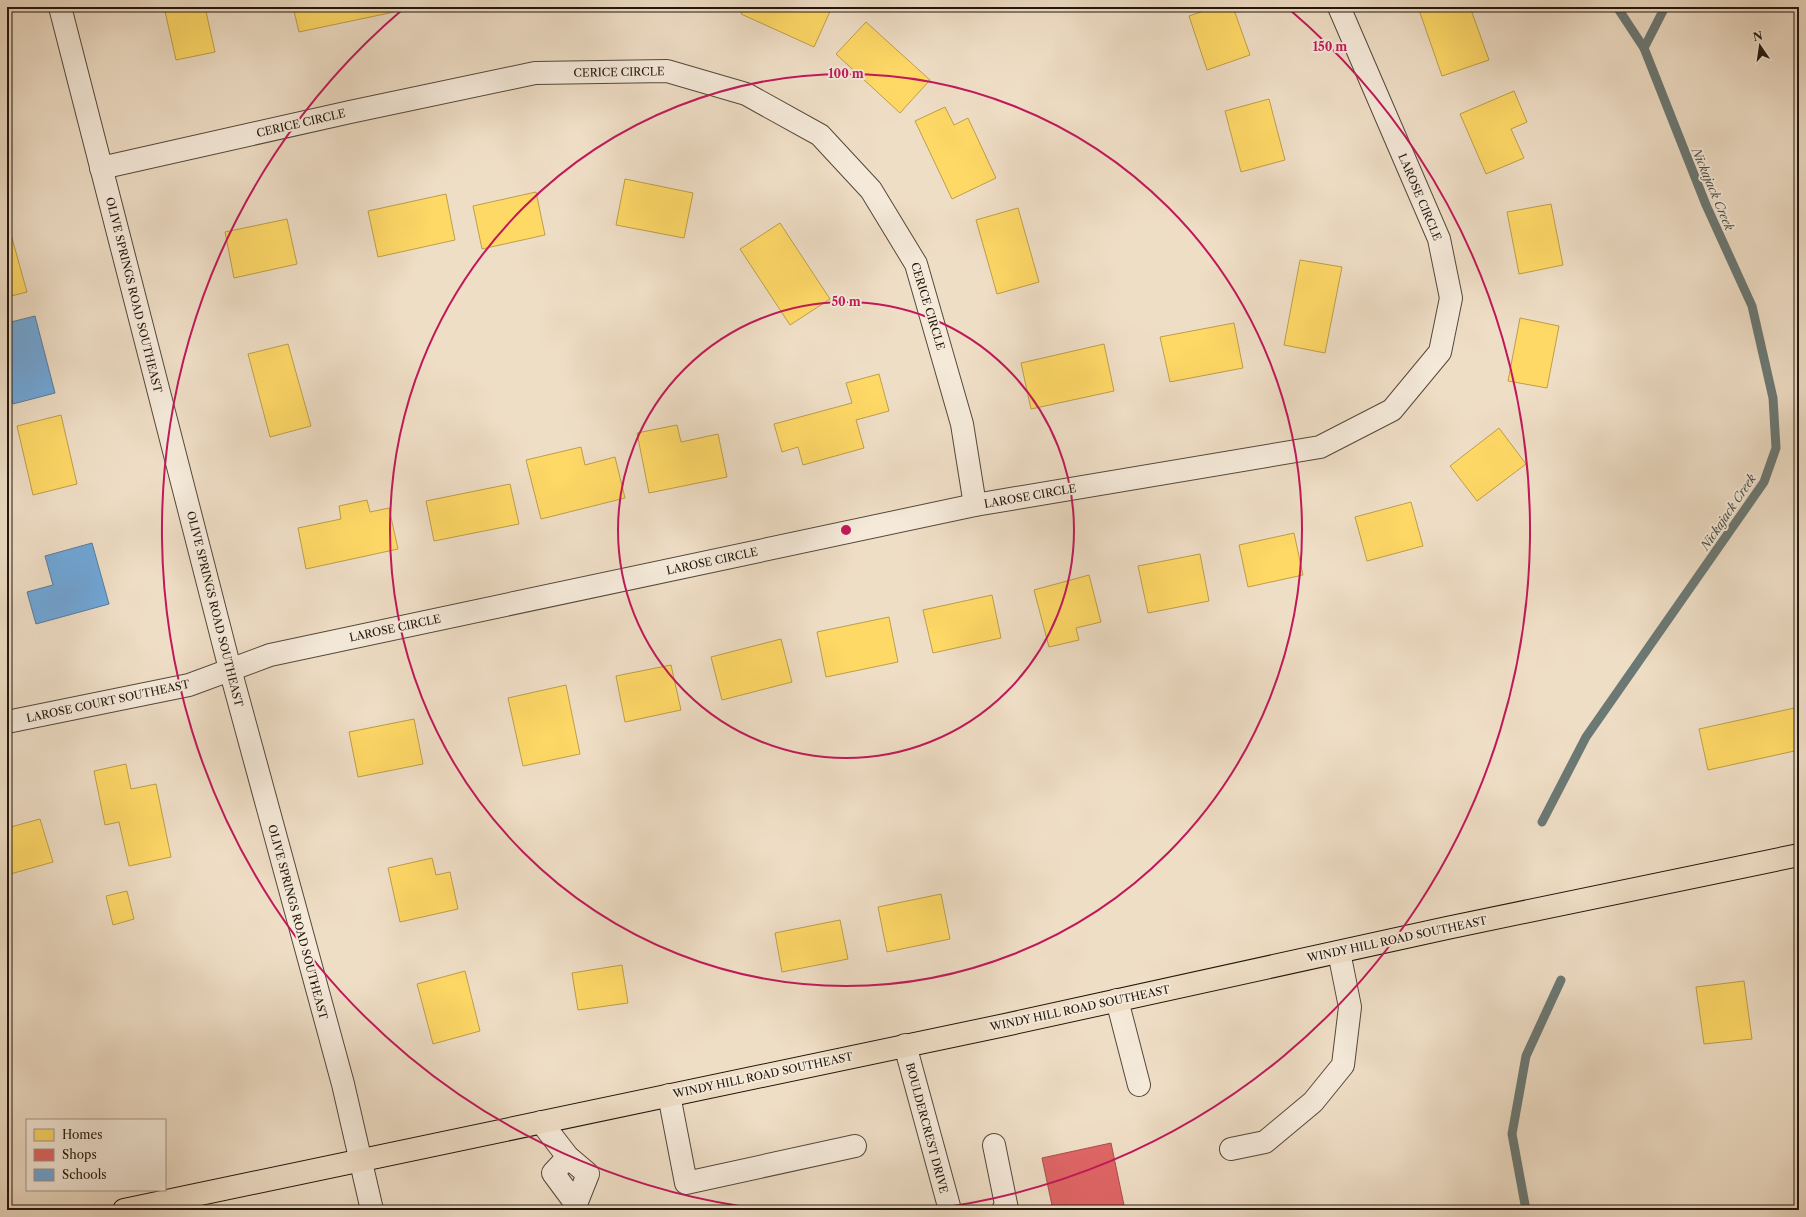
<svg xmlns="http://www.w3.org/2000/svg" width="1806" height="1217" font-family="'Libre Caslon Text',serif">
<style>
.homes{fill:#ffd966;stroke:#bd9e4b}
.shops{fill:#e06666;stroke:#a74e4b}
.schools{fill:#6fa8dc;stroke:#587c9e}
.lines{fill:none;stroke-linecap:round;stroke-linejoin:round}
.stream{stroke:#6b7975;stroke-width:9}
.minor-casing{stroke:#55483b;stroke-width:24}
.major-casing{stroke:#22160d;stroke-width:24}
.minor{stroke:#f5eada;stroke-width:22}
.major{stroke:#efdec6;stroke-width:22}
.ring{fill:none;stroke:#c2185b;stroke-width:2}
.labels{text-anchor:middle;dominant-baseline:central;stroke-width:4;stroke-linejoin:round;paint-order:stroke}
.street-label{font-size:11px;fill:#22160d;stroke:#f5eada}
.water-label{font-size:12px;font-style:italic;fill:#4c504a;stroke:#f5eada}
.centre{fill:#c2185b;stroke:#f5eada;stroke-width:2}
.ring-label{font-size:12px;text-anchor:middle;font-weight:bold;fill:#c2185b;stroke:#f5eada;stroke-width:4;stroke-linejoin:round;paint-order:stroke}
</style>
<rect width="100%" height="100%" fill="#efdec6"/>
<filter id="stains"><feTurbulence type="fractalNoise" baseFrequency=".005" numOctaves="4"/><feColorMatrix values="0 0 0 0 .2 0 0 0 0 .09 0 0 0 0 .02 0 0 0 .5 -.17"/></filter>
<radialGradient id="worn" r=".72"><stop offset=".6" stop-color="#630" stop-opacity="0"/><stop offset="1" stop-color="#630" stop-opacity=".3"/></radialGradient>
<!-- homes -->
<g class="homes">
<polygon points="164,7 205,7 215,52 176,60"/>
<polygon points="293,7 393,7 394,12 299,32"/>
<polygon points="744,7 832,7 814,47 741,14"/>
<polygon points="1215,7 1233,7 1250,55 1207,70 1189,16"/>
<polygon points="1418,7 1470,7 1489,60 1442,76"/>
<polygon points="866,22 930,80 900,113 836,54"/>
<polygon points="1514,91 1527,122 1511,129 1524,158 1486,174 1460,114"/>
<polygon points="1269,99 1285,160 1241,172 1225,111"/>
<polygon points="945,107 954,125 968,118 996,178 952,199 915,121"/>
<polygon points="625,179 693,193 684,238 616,225"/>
<polygon points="536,192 545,235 482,249 473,206"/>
<polygon points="446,194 455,240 378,257 368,211"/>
<polygon points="1551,204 1563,265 1519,274 1507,212"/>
<polygon points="1018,208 1039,282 997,294 976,220"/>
<polygon points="287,219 297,264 234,278 225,232"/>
<polygon points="7,220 27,292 7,297"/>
<polygon points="780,223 830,299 790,325 740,249"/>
<polygon points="1300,260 1342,267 1325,353 1284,345"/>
<polygon points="1520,318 1559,326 1547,388 1508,381"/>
<polygon points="1234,323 1243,368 1170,382 1160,337"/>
<polygon points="288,344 311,426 270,437 248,354"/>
<polygon points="1104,344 1114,391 1031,409 1021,363"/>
<polygon points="879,374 889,411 856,420 864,448 803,465 798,447 782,452 774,424 852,403 846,383"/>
<polygon points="61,415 77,484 33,495 17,426"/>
<polygon points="677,425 681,442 718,434 727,477 649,493 637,433"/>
<polygon points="1499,428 1526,464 1477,501 1450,466"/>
<polygon points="581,447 585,465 615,457 625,498 541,519 526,460"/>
<polygon points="510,484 519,524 434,541 426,501"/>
<polygon points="367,500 370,512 389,508 398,549 306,569 298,528 341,519 339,506"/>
<polygon points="1411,502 1423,546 1367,561 1355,517"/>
<polygon points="1294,533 1303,575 1248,587 1239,545"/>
<polygon points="1200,554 1209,601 1148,613 1138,566"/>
<polygon points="1089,575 1101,622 1076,628 1079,640 1049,647 1034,590"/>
<polygon points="992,595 1001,638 933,653 923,610"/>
<polygon points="889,617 898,662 826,677 817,632"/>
<polygon points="781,639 792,682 722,700 711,657"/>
<polygon points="671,665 681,710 625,722 616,676"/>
<polygon points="566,685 580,754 523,766 508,698"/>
<polygon points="1799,707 1799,750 1708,770 1699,729"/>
<polygon points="414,719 423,764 358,777 349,732"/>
<polygon points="126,764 131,789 156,784 171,857 129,866 119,822 105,825 94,771"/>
<polygon points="40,819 53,862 7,875 7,828"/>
<polygon points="432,858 436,875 450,872 458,909 400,922 388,868"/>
<polygon points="127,891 134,919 113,925 106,896"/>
<polygon points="941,894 950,939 887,952 878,907"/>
<polygon points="840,920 848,959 782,972 775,933"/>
<polygon points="622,965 628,1003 578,1010 572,973"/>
<polygon points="465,971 480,1031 433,1044 417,984"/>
<polygon points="1744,981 1752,1039 1704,1044 1696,987"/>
</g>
<!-- shops -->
<polygon class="shops" points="1111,1143 1125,1210 1053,1210 1042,1158"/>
<!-- schools -->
<g class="schools">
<polygon points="35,316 55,393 13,404 7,380 7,323"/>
<polygon points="92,543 109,604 36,624 27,592 53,585 45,556"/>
</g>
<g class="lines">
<!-- stream -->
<g class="stream">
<polyline points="1644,48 1665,7"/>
<polyline points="1542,822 1586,737 1764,482 1776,448 1773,398 1752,306 1706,205 1644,48 1617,7"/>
<polyline points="1526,1210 1512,1134 1526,1056 1561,980"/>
</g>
<defs>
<g id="minor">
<polyline points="60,7 230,669 343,1084 372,1210"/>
<polyline points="101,168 350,112 535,73 667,71 746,94 820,135 871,190 916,264 962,424 975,505"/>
<polyline points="7,722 189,685 270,655 975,505 1320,447 1392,410 1440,352 1451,298 1439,239 1339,7"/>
<polyline points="1117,1000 1139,1085"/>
<polyline points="905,1045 950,1210"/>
<polyline points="669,1095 686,1183 855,1146"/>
<polyline points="541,1122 568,1157 588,1174 576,1204"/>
<polyline points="994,1145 1007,1209 1003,1210"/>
<polyline points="1231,1149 1265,1142 1313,1102 1343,1065 1350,1007 1339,952"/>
<polyline points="568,1157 553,1173 576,1204 578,1210"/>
</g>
<polyline id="major" points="124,1210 1005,1025 1447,928 1799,855"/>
</defs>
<!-- minor casing -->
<use href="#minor" class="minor-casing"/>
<!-- major casing -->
<use href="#major" class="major-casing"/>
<!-- minor -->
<use href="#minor" class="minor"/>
<!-- major -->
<use href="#major" class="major"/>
</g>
<!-- distance rings -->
<g class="ring">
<circle cx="846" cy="530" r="228"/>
<circle cx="846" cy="530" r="456"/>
<path d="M769 1210A684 684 0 0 1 402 10M1290 10A684 684 0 0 1 923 1210"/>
</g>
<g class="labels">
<!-- street labels -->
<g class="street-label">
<text transform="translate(619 72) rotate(-1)">CERICE CIRCLE</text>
<text transform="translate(301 123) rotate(-13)">CERICE CIRCLE</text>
<text transform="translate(1420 197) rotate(67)">LAROSE CIRCLE</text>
<text transform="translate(134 295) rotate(76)">OLIVE SPRINGS ROAD SOUTHEAST</text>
<text transform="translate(928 306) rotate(73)">CERICE CIRCLE</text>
<text transform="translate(1030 496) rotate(-10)">LAROSE CIRCLE</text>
<text transform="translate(712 561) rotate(-12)">LAROSE CIRCLE</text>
<text transform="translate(215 609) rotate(76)">OLIVE SPRINGS ROAD SOUTHEAST</text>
<text transform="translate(395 628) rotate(-12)">LAROSE CIRCLE</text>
<text transform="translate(108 701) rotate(-12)">LAROSE COURT SOUTHEAST</text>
<text transform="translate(298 922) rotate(75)">OLIVE SPRINGS ROAD SOUTHEAST</text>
<text transform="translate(1397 939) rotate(-12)">WINDY HILL ROAD SOUTHEAST</text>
<text transform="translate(1080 1008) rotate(-12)">WINDY HILL ROAD SOUTHEAST</text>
<text transform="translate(763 1075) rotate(-12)">WINDY HILL ROAD SOUTHEAST</text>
<text transform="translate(927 1128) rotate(75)">BOULDERCREST DRIVE</text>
</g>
<!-- water labels -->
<g class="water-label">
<text transform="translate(1713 189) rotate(67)">Nickajack Creek</text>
<text transform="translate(1728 512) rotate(-56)">Nickajack Creek</text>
</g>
</g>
<circle cx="846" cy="530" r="6" class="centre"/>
<g class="ring-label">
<text x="1330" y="51">150 m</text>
<text x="846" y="78">100 m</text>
<text x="846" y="306">50 m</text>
</g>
<!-- margin -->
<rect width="1806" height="1217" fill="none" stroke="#efdec6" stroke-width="24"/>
<rect x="8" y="8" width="1790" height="1201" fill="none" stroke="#22160d" stroke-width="2"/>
<rect x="12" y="12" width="1782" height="1193" fill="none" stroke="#22160d"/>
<!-- legend -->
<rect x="26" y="1119" width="140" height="72" fill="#f5eada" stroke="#a19588"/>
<rect x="34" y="1129" width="20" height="12" fill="#ffd966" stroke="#a19588"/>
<text x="62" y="1139" font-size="12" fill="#22160d">Homes</text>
<rect x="34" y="1149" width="20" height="12" fill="#e06666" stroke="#a19588"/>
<text x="62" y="1159" font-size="12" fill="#22160d">Shops</text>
<rect x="34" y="1169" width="20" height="12" fill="#6fa8dc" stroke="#a19588"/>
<text x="62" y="1179" font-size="12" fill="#22160d">Schools</text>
<!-- north arrow -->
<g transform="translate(1760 46) rotate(347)" stroke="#f5eada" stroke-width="3" paint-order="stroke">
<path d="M0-3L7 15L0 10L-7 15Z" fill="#22160d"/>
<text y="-6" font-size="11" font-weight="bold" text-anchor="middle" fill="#22160d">N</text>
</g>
<rect width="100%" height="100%" filter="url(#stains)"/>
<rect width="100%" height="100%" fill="url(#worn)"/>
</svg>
